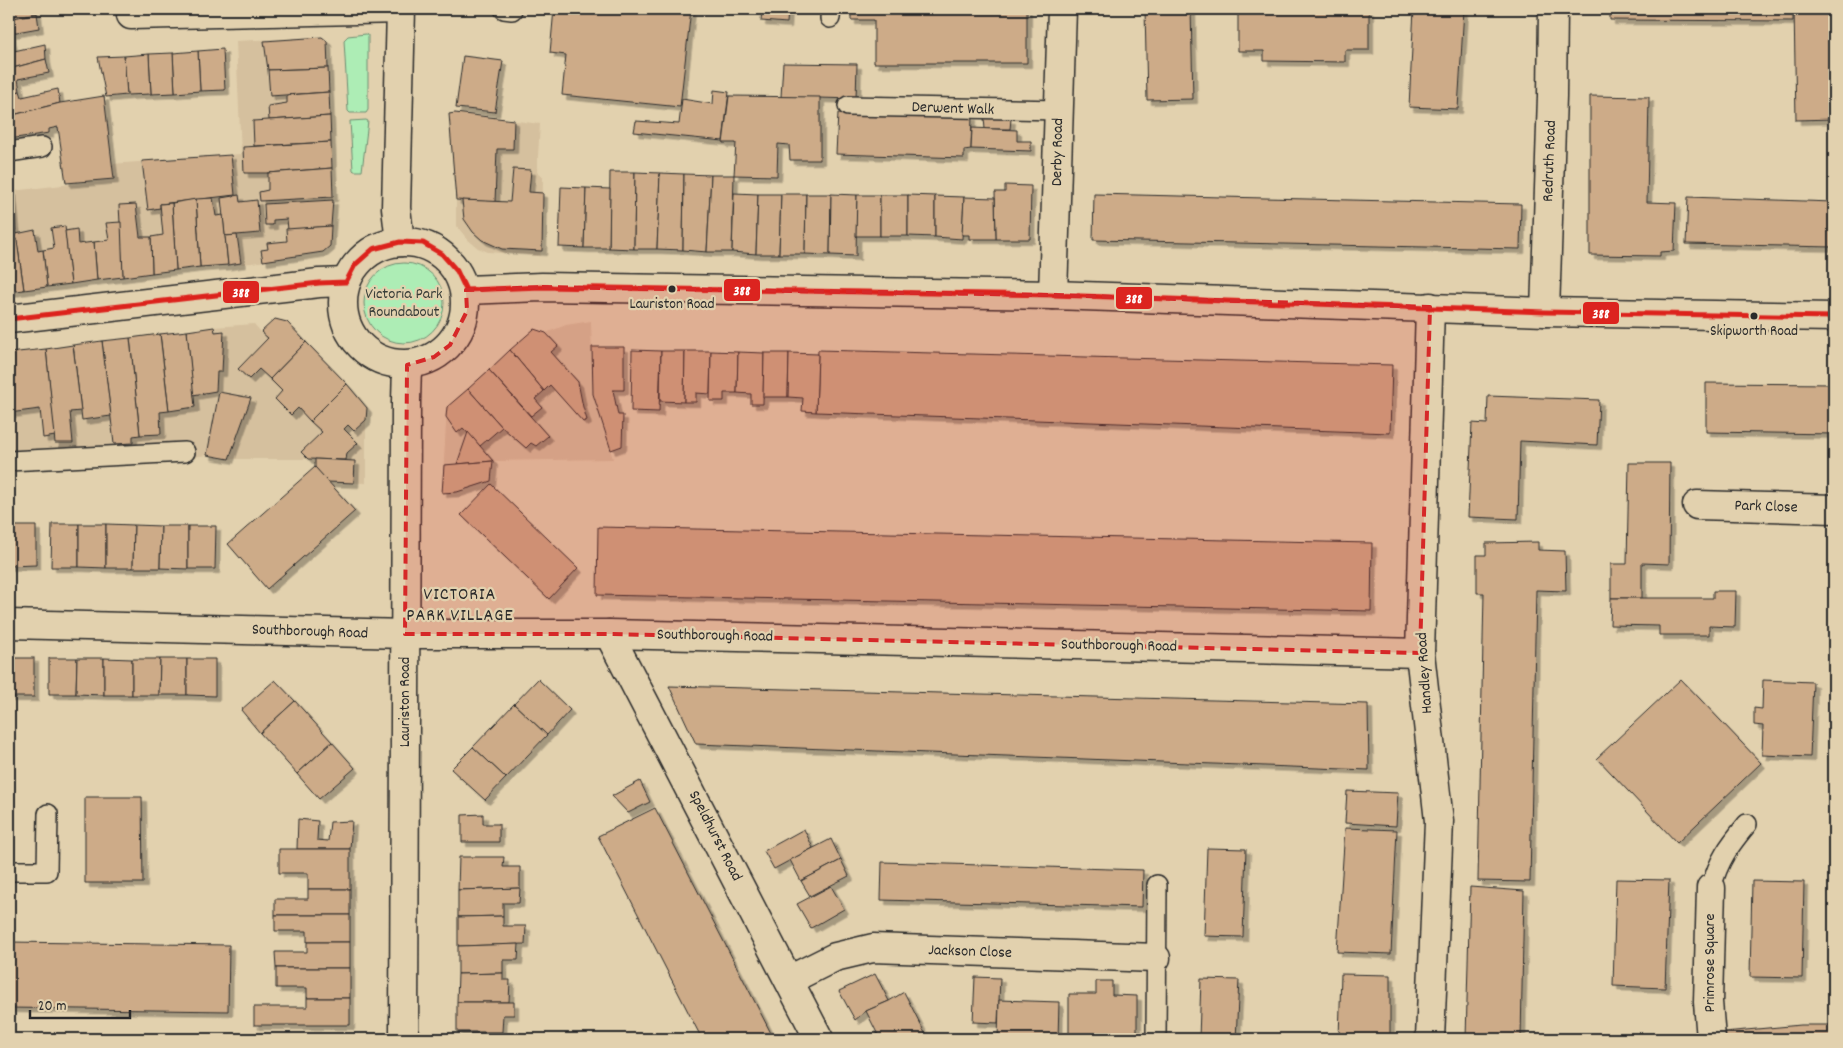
<svg xmlns="http://www.w3.org/2000/svg" width="1843" height="1048" font-family="Dekko,sans-serif">
<style>
.built{fill:#d5c09e}
.green{fill:#adedb5;stroke:#6c8c70}
.building{fill:#cdab88;stroke:#2b2b2b;filter:url(#shadow)}
.lines{fill:none;stroke-linecap:round;stroke-linejoin:round}
.service-casing{stroke:#2b2b2b;stroke-width:22}
.minor-casing{stroke:#2b2b2b;stroke-width:31}
.tertiary-casing{stroke:#2b2b2b;stroke-width:31}
.primary-casing{stroke:#2b2b2b;stroke-width:31}
.service{stroke:#e2d1ae;stroke-width:19}
.minor{stroke:#e2d1ae;stroke-width:28}
.tertiary{stroke:#e2d1ae;stroke-width:28}
.primary{stroke:#e2d1ae;stroke-width:28}
.bus-1-casing{stroke:#e2d1ae;stroke-width:9}
.bus-1{stroke:#dc241f;stroke-width:5}
.marked{fill:#d62828;fill-opacity:0.2;stroke:#d62828;stroke-width:4;stroke-dasharray:10 6;stroke-linejoin:round}
.bus-dot{fill:#2b2b2b;stroke:#e2d1ae;stroke-width:2}
.labels{text-anchor:middle;dominant-baseline:central;stroke-width:4.5;stroke-linejoin:round;paint-order:stroke}
.bus-label{font-size:15px;fill:#2b2b2b;stroke:#e2d1ae}
.street-label{font-size:16px;fill:#2b2b2b;stroke:#e2d1ae}
.park-label{font-size:16px;fill:#383e39;stroke:#e2d1ae}
.neighbourhood-label{font-size:18px;letter-spacing:1px;fill:#2b2b2b;stroke:#e2d1ae}
.line-badge{stroke:#e2d1ae;stroke-width:2}
.badge-label{font-size:14px;text-anchor:middle;font-weight:bold;fill:#fff}
</style>
<defs>
<filter id="shadow"><feDropShadow dx="4.5" dy="4.5" stdDeviation="0" flood-color="#0004"/></filter>
</defs>
<rect width="100%" height="100%" fill="#e2d1ae"/>
<filter id="ink" filterUnits="userSpaceOnUse"><feTurbulence type="fractalNoise" baseFrequency=".02" numOctaves="2"/><feDisplacementMap in="SourceGraphic" scale="10" xChannelSelector="R" yChannelSelector="G"/><feConvolveMatrix kernelMatrix="1 2 1 2 8 2 1 2 1" color-interpolation-filters="sRGB"/></filter>
<g filter="url(#ink)">
<!-- built -->
<g class="built">
<polygon points="322,37 327,41 333,200 330,246 323,252 252,263 152,273 9,292 9,234 16,233 12,191 114,179 112,164 241,154 236,41"/>
<polygon points="455,113 540,124 537,172 543,177 542,245 540,256 488,252 478,248 467,239 456,225 456,200 449,114"/>
<polygon points="275,319 287,322 347,384 367,408 366,420 366,483 327,482 315,467 314,459 229,459 207,455 186,458 9,467 9,353 214,327 254,324 261,332"/>
<polygon points="591,321 593,394 613,459 494,461 491,481 457,492 442,493 447,407 534,329 546,333 566,325"/>
</g>
<!-- green -->
<g class="green">
<polygon points="366,34 368,35 368,110 366,113 350,113 348,111 344,40 348,36"/>
<polygon points="366,120 368,121 362,171 354,171 353,170 350,121"/>
<circle cx="404" cy="303" r="40"/>
</g>
<!-- building -->
<g class="building">
<polygon points="9,9 36,9 37,13 9,19"/>
<polygon points="554,9 691,9 680,107 562,95 566,55 550,53"/>
<polygon points="762,9 788,9 787,23 761,21"/>
<polygon points="851,9 1027,9 1027,63 874,63 874,20 851,20"/>
<polygon points="1145,9 1191,9 1193,99 1147,100"/>
<polygon points="1238,9 1369,9 1369,50 1345,50 1345,62 1264,61 1264,51 1238,51"/>
<polygon points="1414,9 1464,9 1458,109 1409,107"/>
<polygon points="1610,9 1793,9 1793,21 1610,20"/>
<polygon points="1794,9 1834,9 1834,119 1796,120"/>
<polygon points="37,13 39,28 11,33 12,42 9,43 9,19"/>
<polygon points="322,37 327,41 328,68 268,70 264,41"/>
<polygon points="12,42 14,51 45,44 46,59 9,69 9,43"/>
<polygon points="223,49 225,90 200,91 198,51"/>
<polygon points="198,51 200,91 175,93 173,53"/>
<polygon points="173,53 175,93 151,94 149,54"/>
<polygon points="149,54 151,94 127,95 124,56"/>
<polygon points="124,56 127,95 106,97 98,57"/>
<polygon points="463,56 503,61 495,112 456,108"/>
<polygon points="46,59 49,73 18,79 20,91 9,94 9,69"/>
<polygon points="783,63 857,64 856,99 781,97"/>
<polygon points="328,68 329,92 270,96 268,70"/>
<polygon points="58,89 60,103 9,116 9,94 20,91 22,97"/>
<polygon points="714,90 729,92 723,141 634,132 636,121 679,124 682,99 713,104"/>
<polygon points="329,92 330,116 269,120 268,106 287,103 287,95"/>
<polygon points="104,96 114,179 66,183 58,127 49,129 49,133 9,139 9,116 60,103"/>
<polygon points="729,96 820,97 820,160 790,160 789,145 778,144 777,176 734,175 736,143 723,143"/>
<polygon points="1590,96 1649,97 1647,202 1676,203 1674,251 1660,252 1660,256 1590,255"/>
<polygon points="455,113 514,120 513,149 497,149 495,202 456,200 449,114"/>
<polygon points="838,113 972,116 971,149 964,150 964,158 836,154"/>
<polygon points="330,116 331,142 254,146 253,121"/>
<polygon points="984,118 1011,119 1010,129 985,129"/>
<polygon points="972,128 1017,130 1017,141 1031,141 1031,151 971,149"/>
<polygon points="331,142 332,168 268,173 244,173 243,147"/>
<polygon points="231,155 235,195 160,204 160,208 148,210 142,161"/>
<polygon points="332,168 333,197 260,201 259,192 268,190 268,173"/>
<polygon points="513,169 531,170 529,192 543,193 542,251 502,249 482,240 473,232 464,219 462,200 510,202"/>
<polygon points="610,172 635,172 634,249 609,248"/>
<polygon points="635,172 660,173 657,249 634,249"/>
<polygon points="660,173 684,174 683,250 657,249"/>
<polygon points="684,174 711,175 707,252 683,250"/>
<polygon points="711,175 734,175 732,252 707,252"/>
<polygon points="1005,185 1031,186 1030,239 996,239 995,192 1005,192"/>
<polygon points="561,187 586,188 584,248 559,247"/>
<polygon points="586,188 610,189 609,248 584,248"/>
<polygon points="12,191 16,234 9,234 9,192"/>
<polygon points="734,193 758,194 756,254 732,252"/>
<polygon points="758,194 781,194 779,254 756,254"/>
<polygon points="781,194 806,194 805,254 779,254"/>
<polygon points="806,194 831,194 830,255 805,254"/>
<polygon points="831,194 857,195 856,256 830,255"/>
<polygon points="1094,194 1521,204 1520,249 1093,240"/>
<polygon points="239,195 240,202 257,200 260,233 225,236 221,198"/>
<polygon points="857,195 880,195 880,236 856,236"/>
<rect x="880" y="195" width="28" height="41"/>
<polygon points="908,195 935,196 935,237 908,236"/>
<polygon points="935,196 964,197 962,239 935,237"/>
<polygon points="964,197 995,198 996,239 969,239 969,235 962,235"/>
<polygon points="1688,197 1833,202 1832,247 1686,244"/>
<polygon points="213,198 216,216 223,215 228,265 200,267 196,199"/>
<polygon points="196,199 200,267 176,270 172,203"/>
<polygon points="333,200 331,226 288,230 287,219 273,220 273,225 265,225 264,204"/>
<polygon points="172,203 176,270 152,273 151,237 163,235 160,204"/>
<polygon points="136,204 140,237 151,237 152,273 123,277 119,205"/>
<polygon points="121,222 123,277 97,280 94,242 109,240 106,223"/>
<polygon points="65,226 71,284 47,287 43,250 54,248 51,228"/>
<polygon points="331,226 330,246 323,252 263,261 261,250 268,249 267,243 287,241 286,229"/>
<polygon points="77,229 78,244 94,242 97,280 71,284 65,231"/>
<polygon points="35,230 38,251 43,250 47,287 24,290 16,234"/>
<polygon points="9,234 16,234 24,290 9,292"/>
<polygon points="237,235 241,263 228,265 225,236"/>
<polygon points="275,319 287,322 306,342 270,379 259,369 249,379 238,369 268,338 261,332"/>
<polygon points="214,327 215,332 224,331 222,372 217,372 216,391 193,395 187,331"/>
<polygon points="534,329 546,333 558,346 551,352 578,382 583,407 587,420 583,422 550,385 544,391 510,350"/>
<polygon points="187,331 195,407 169,411 160,334"/>
<polygon points="160,334 169,411 160,412 161,434 140,435 130,338"/>
<polygon points="130,338 140,435 133,436 133,443 114,444 102,341"/>
<polygon points="102,341 111,416 82,420 73,345"/>
<polygon points="306,342 347,384 310,421 298,408 291,415 275,399 282,391 270,379"/>
<polygon points="73,345 81,411 70,412 73,443 55,443 46,349"/>
<polygon points="592,347 624,347 624,390 613,390 618,415 623,415 622,446 611,450 593,394"/>
<polygon points="46,349 55,436 43,438 40,409 9,413 9,353"/>
<polygon points="510,350 544,391 535,399 542,407 531,416 489,370"/>
<polygon points="632,350 661,351 659,412 631,411"/>
<polygon points="818,350 1392,365 1390,433 816,412"/>
<polygon points="661,351 685,351 684,402 660,401"/>
<polygon points="685,351 711,351 710,394 696,393 696,402 684,402"/>
<polygon points="711,351 738,352 737,393 724,393 724,401 710,401"/>
<polygon points="738,352 764,353 763,404 751,404 751,394 737,393"/>
<polygon points="764,353 789,353 788,397 763,397"/>
<polygon points="789,353 818,354 816,412 802,411 803,398 788,397"/>
<polygon points="489,370 548,436 536,446 531,443 526,448 502,427 468,389"/>
<polygon points="1706,383 1834,384 1834,434 1706,432"/>
<polygon points="347,384 367,408 366,420 354,431 348,425 344,429 358,443 347,453 346,460 308,459 301,452 322,432 310,421"/>
<polygon points="468,389 502,427 480,446 463,428 457,433 446,417 447,407"/>
<polygon points="219,392 251,398 229,459 207,455"/>
<polygon points="1488,396 1599,400 1597,445 1520,441 1518,519 1468,517 1472,423 1487,424"/>
<polygon points="468,432 480,446 493,461 457,464"/>
<polygon points="315,459 355,461 354,483 327,482 315,467"/>
<polygon points="493,461 491,481 457,492 442,493 444,465"/>
<polygon points="1629,463 1670,463 1669,564 1642,563 1642,598 1611,598 1611,564 1627,564"/>
<polygon points="315,467 355,511 267,589 228,544"/>
<polygon points="491,484 578,568 549,599 461,515"/>
<polygon points="52,524 79,524 79,567 51,567"/>
<polygon points="79,524 106,524 106,568 79,567"/>
<polygon points="106,524 134,525 133,568 106,568"/>
<polygon points="134,525 161,526 160,568 133,568"/>
<polygon points="9,526 36,526 36,565 9,566"/>
<polygon points="161,526 188,526 188,569 160,568"/>
<polygon points="188,526 216,526 215,569 188,569"/>
<polygon points="598,527 1372,543 1371,611 597,595"/>
<polygon points="1538,542 1538,550 1565,551 1566,591 1536,590 1530,882 1478,881 1484,593 1477,593 1477,555 1486,555 1486,543"/>
<polygon points="1713,591 1736,591 1735,627 1709,626 1709,635 1659,635 1659,626 1610,625 1611,598 1713,598"/>
<rect x="9" y="658" width="25" height="39"/>
<polygon points="49,658 77,658 76,694 49,694"/>
<polygon points="77,658 104,658 104,695 76,694"/>
<polygon points="104,658 132,659 132,695 104,695"/>
<polygon points="132,659 160,659 159,695 132,695"/>
<polygon points="160,659 187,659 187,695 159,695"/>
<polygon points="187,659 215,659 215,696 187,695"/>
<polygon points="538,679 570,710 547,735 514,704"/>
<polygon points="1681,679 1761,763 1677,843 1597,758"/>
<polygon points="275,680 295,701 260,733 241,710"/>
<polygon points="1763,680 1813,682 1810,757 1762,755 1763,726 1754,725 1754,708 1762,709"/>
<polygon points="669,686 1368,704 1369,770 696,744"/>
<polygon points="295,701 332,742 297,774 260,733"/>
<polygon points="514,704 547,735 506,778 473,747"/>
<polygon points="332,742 355,768 319,799 297,774"/>
<polygon points="473,747 506,778 485,800 451,769"/>
<polygon points="640,781 650,802 628,813 612,796"/>
<polygon points="1347,791 1398,793 1396,826 1345,823"/>
<polygon points="85,797 142,797 143,883 85,883"/>
<polygon points="655,808 774,1039 702,1039 598,836"/>
<polygon points="483,814 483,824 499,824 499,842 462,842 462,815"/>
<polygon points="298,819 318,821 317,840 328,841 330,822 352,821 350,849 297,849"/>
<polygon points="1345,828 1397,830 1391,954 1337,952"/>
<polygon points="804,829 813,848 774,869 764,851"/>
<polygon points="831,839 841,860 801,881 790,860"/>
<polygon points="1207,848 1246,849 1243,937 1204,936"/>
<polygon points="279,849 350,849 350,889 308,889 308,873 279,873"/>
<polygon points="459,857 504,857 503,867 520,867 520,888 458,890"/>
<polygon points="841,860 849,876 810,896 801,881"/>
<polygon points="882,862 1143,870 1142,907 881,900"/>
<polygon points="1616,879 1669,880 1665,988 1613,986"/>
<polygon points="1752,881 1804,882 1802,978 1750,977"/>
<polygon points="831,886 844,909 811,928 797,904"/>
<polygon points="1470,887 1524,891 1521,1038 1520,1039 1466,1039"/>
<polygon points="520,888 519,903 503,903 503,916 458,917 458,890"/>
<polygon points="308,889 350,889 350,915 275,915 275,899 308,899"/>
<polygon points="275,915 350,915 350,942 307,942 307,931 275,931"/>
<polygon points="503,916 503,926 526,926 525,944 458,946 458,917"/>
<polygon points="9,942 229,945 228,1011 9,1008"/>
<polygon points="307,942 350,942 350,968 276,968 275,952 307,952"/>
<polygon points="519,944 518,960 503,960 503,973 458,974 458,946"/>
<polygon points="276,968 350,968 350,998 307,998 307,988 276,988"/>
<polygon points="503,973 503,980 510,980 509,1002 457,1002 458,974"/>
<polygon points="875,974 889,1001 866,1011 855,1020 839,991"/>
<polygon points="1341,974 1390,975 1390,1039 1339,1039"/>
<polygon points="975,977 1000,978 998,1023 973,1022"/>
<polygon points="1201,979 1239,980 1236,1039 1199,1039"/>
<polygon points="1096,981 1112,981 1112,995 1137,996 1137,1039 1069,1039 1069,994 1096,994"/>
<polygon points="904,992 928,1039 880,1039 866,1011 889,1001"/>
<polygon points="307,998 350,998 350,1025 254,1025 254,1007 307,1007"/>
<polygon points="999,1000 1059,1002 1058,1039 998,1039"/>
<polygon points="457,1002 514,1002 514,1015 503,1015 502,1032 457,1032"/>
<polygon points="1801,1025 1834,1025 1834,1039 1724,1039 1724,1032"/>
<polygon points="1693,1033 1694,1039 1650,1039"/>
</g>
<g class="lines">
<defs>
<g id="service">
<polyline points="504,9 512,10"/>
<polyline points="830,18 831,9"/>
<polyline points="848,106 1059,110"/>
<polyline points="9,152 42,147"/>
<polyline points="9,461 185,452"/>
<polyline points="9,871 47,871 48,814"/>
<path d="M1711 888C1719 859 1729 846 1747 824"/>
<polyline points="1156,1039 1157,885"/>
</g>
<g id="minor">
<polyline points="131,15 401,9"/>
<polyline points="1053,295 1062,9"/>
<polyline points="1545,312 1552,96 1553,9"/>
<polyline points="1697,505 1834,509"/>
<polyline points="9,624 405,634 609,634 1420,653"/>
<polyline points="609,634 819,1039"/>
<polyline points="1711,888 1708,1002 1711,1039"/>
<polyline points="789,980 835,957 873,948 1156,958"/>
<polyline points="1430,1039 1439,821 1420,653 1430,307"/>
</g>
<polyline id="tertiary" points="404,1039 406,402 407,365"/>
<g id="primary">
<circle cx="404" cy="303" r="61"/>
<polyline points="400,242 396,208 401,9"/>
<polyline points="466,290 542,287 1053,295 1545,312 1834,317"/>
<polyline points="9,319 319,283 346,282"/>
</g>
</defs>
<!-- service casing -->
<use href="#service" class="service-casing"/>
<!-- minor casing -->
<use href="#minor" class="minor-casing"/>
<!-- tertiary casing -->
<use href="#tertiary" class="tertiary-casing"/>
<!-- primary casing -->
<use href="#primary" class="primary-casing"/>
<!-- service -->
<use href="#service" class="service"/>
<!-- minor -->
<use href="#minor" class="minor"/>
<!-- tertiary -->
<use href="#tertiary" class="tertiary"/>
<!-- primary -->
<use href="#primary" class="primary"/>
<defs>
<polyline id="bus-1" points="9,319 319,283 346,282 355,265 373,249 400,242 423,243 442,254 457,271 466,290 542,287 1053,295 1545,312 1834,317"/>
</defs>
<!-- bus-1 casing -->
<use href="#bus-1" class="bus-1-casing"/>
<!-- bus-1 -->
<use href="#bus-1" class="bus-1"/>
</g>
</g>
<!-- marked area -->
<path class="marked" d="M542 287 1053 295 1430 307 1420 653 609 634H405L407 365 434 357 450 345 467 311 466 290Z"/>
<!-- markers -->
<g class="bus-dot">
<circle cx="672" cy="289" r="4.5"/>
<circle cx="1754" cy="316" r="4.5"/>
</g>
<g class="labels">
<!-- bus labels -->
<g class="bus-label">
<text x="672" y="305">Lauriston Road</text>
<text x="1754" y="332">Skipworth Road</text>
</g>
<!-- street labels -->
<g class="street-label">
<text transform="translate(953 109) rotate(2)">Derwent Walk</text>
<text transform="translate(1058 152) rotate(-89)">Derby Road</text>
<text transform="translate(1550 161) rotate(-88)">Redruth Road</text>
<text transform="translate(1766 507) rotate(2)">Park Close</text>
<text transform="translate(310 632) rotate(2)">Southborough Road</text>
<text transform="translate(715 636) rotate(1)">Southborough Road</text>
<text transform="translate(1119 646) rotate(1)">Southborough Road</text>
<text transform="translate(1425 673) rotate(-94)">Handley Road</text>
<text transform="translate(405 702) rotate(-90)">Lauriston Road</text>
<text transform="translate(715 836) rotate(63)">Speldhurst Road</text>
<text transform="translate(970 952) rotate(2)">Jackson Close</text>
<text transform="translate(1710 963) rotate(-90)">Primrose Square</text>
</g>
<!-- park labels -->
<g class="park-label">
<text x="404" y="294">Victoria Park<tspan x="404" dy="18">Roundabout</tspan></text>
</g>
<!-- neighbourhood labels -->
<g class="neighbourhood-label">
<text x="460" y="595">VICTORIA<tspan x="460" dy="21">PARK VILLAGE</tspan></text>
</g>
</g>
<g class="line-badge">
<rect x="723" y="278" width="38" height="24" rx="5" fill="#dc241f"/>
<rect x="222" y="280" width="38" height="24" rx="5" fill="#dc241f"/>
<rect x="1115" y="286" width="38" height="24" rx="5" fill="#dc241f"/>
<rect x="1582" y="301" width="38" height="24" rx="5" fill="#dc241f"/>
</g>
<g class="badge-label">
<text x="742" y="295">388</text>
<text x="241" y="297">388</text>
<text x="1134" y="303">388</text>
<text x="1601" y="318">388</text>
</g>
<!-- margin -->
<rect width="1843" height="1048" fill="none" stroke="#e2d1ae" stroke-width="30"/>
<rect x="15" y="15" width="1813" height="1018" fill="none" stroke="#2b2b2b" stroke-width="2" filter="url(#ink)"/>
<!-- scale -->
<path d="M30 1010v8h100v-8" fill="none" stroke="#2b2b2b" stroke-width="2.5"/>
<text x="38" y="1010" font-size="15" fill="#2b2b2b" stroke="#e2d1ae" stroke-width="4" paint-order="stroke">20 m</text>
</svg>
